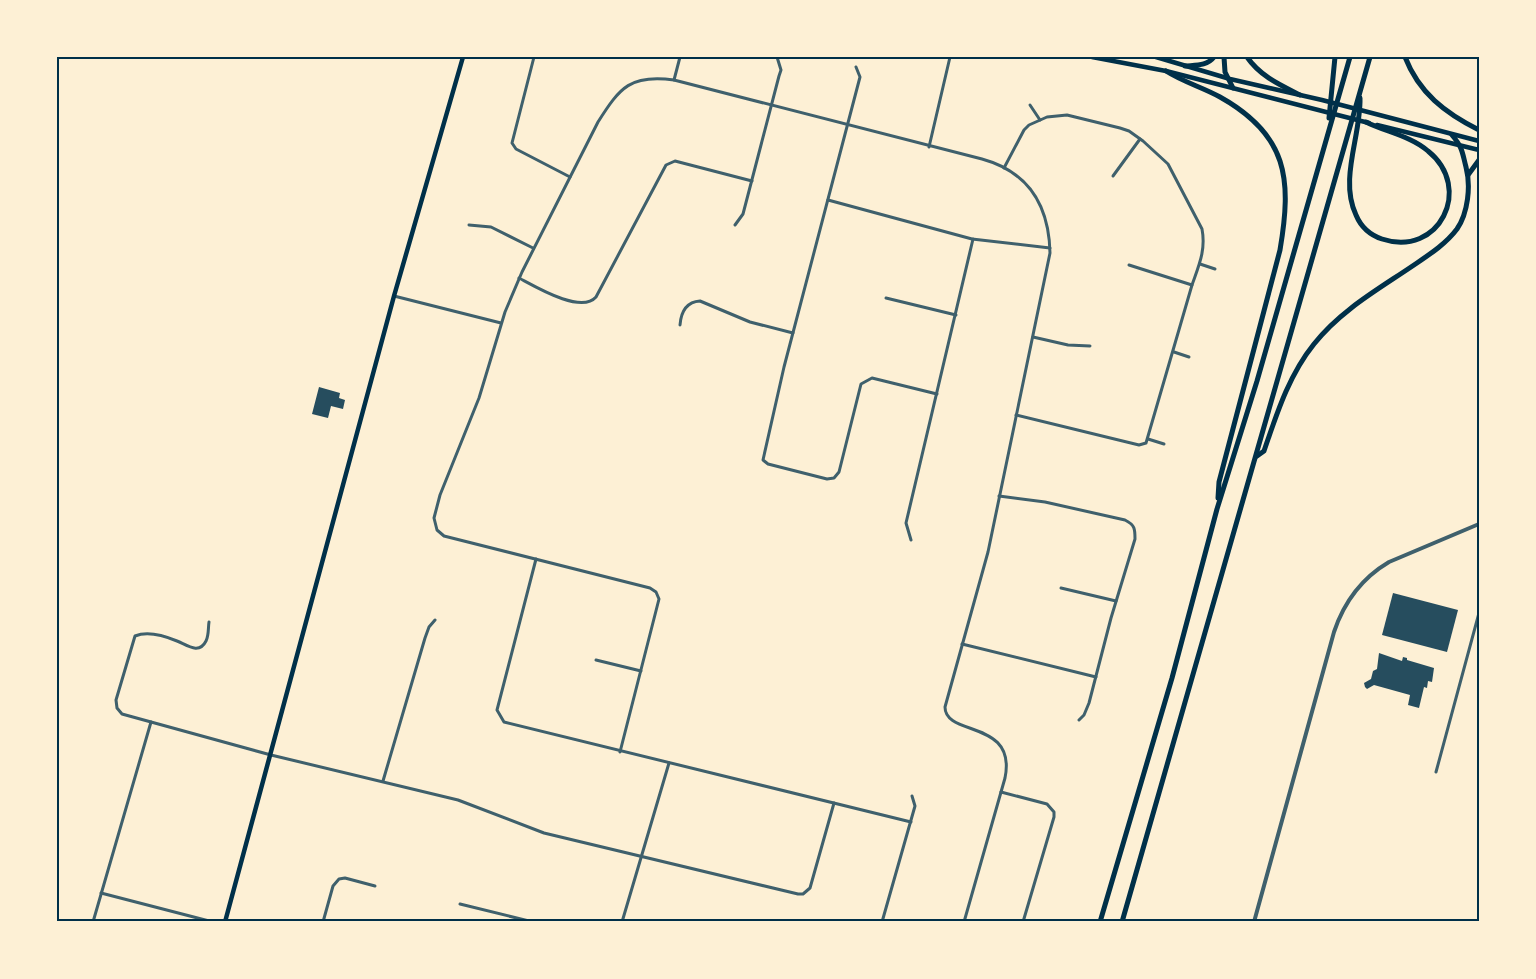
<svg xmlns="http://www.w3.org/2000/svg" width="1536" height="979" font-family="Signika,sans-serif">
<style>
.building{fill:#264d5e}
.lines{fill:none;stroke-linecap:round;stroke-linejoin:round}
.minor{stroke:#3f606c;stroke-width:3}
.tertiary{stroke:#3f606c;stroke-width:4}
.secondary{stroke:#003049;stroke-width:4.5}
.motorway{stroke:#003049;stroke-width:5}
.neatline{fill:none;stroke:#003049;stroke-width:2}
</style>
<rect width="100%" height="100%" fill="#fdf0d5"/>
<!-- building -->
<g class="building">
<polygon points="319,387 340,393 339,398 345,400 343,409 331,406 328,418 312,414"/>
<polygon points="1393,593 1458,610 1447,652 1382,635"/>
<polygon points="1379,653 1402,661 1403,657 1407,658 1407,660 1434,668 1432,682 1428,681 1427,688 1424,687 1419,708 1408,705 1410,695 1374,685 1367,689 1365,687 1364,683 1371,679 1373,671 1377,669"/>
</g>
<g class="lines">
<!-- minor -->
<g class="minor">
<polyline points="534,57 512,143 516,149 570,177"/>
<polyline points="856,67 860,77 784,367 763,460 768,464 827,479 834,478 839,472 861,384 872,378 937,394"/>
<polyline points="674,80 680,57"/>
<polyline points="1030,105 1040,120"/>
<polyline points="929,147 950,57"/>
<path d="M1004 168 1024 130 1029 125 1047 117 1067 115 1120 128 1129 131 1143 141 1168 164 1202 229C1206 250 1199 265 1192 285L1146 443 1139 445 1016 415"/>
<polyline points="1113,176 1140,139"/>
<polyline points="828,200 972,239 1050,248"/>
<polyline points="469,225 491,227 533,248"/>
<polyline points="735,225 743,214 779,76 781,70 777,57"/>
<polyline points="1200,264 1215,269"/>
<polyline points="1129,265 1192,285"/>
<path d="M519 278C536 287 581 314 596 297L666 165 675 161 752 181"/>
<polyline points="394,296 501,323"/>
<polyline points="886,298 956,315"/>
<path d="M680 325C681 312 686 302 700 301L750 322 793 333"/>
<polyline points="1033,337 1068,345 1090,346"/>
<polyline points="1174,352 1189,357"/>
<polyline points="1148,439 1164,444"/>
<path d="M999 496 1045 502 1125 520C1135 525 1135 529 1135 539L1111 618 1089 703 1084 715 1079 720"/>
<polyline points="911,540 906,523 973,239"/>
<polyline points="536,559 497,710 504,722 911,822"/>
<polyline points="1061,588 1116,601"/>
<path d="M209 622C208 628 209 635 206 641 199 655 187 645 177 641 165 636 147 631 135 636L116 700 117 708 122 714 271 755 458 800 544 833 798 894H803L810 888 834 803"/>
<polyline points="962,644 1096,677"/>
<polyline points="596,660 641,671"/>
<path d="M620 752 659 599 656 592 650 588 444 536 437 530 434 518 440 495 479 398 505 312 522 272 598 122C620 87 631 74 674 80L982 159C1029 172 1049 205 1050 253L988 552 945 707C945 737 1017 719 1005 778L964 922"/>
<polyline points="1436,772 1479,613"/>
<polyline points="383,781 425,638 429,627 435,620"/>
<polyline points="1001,792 1047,804 1054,812 1054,817 1023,922"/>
<polyline points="101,893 213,922"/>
<polyline points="460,904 533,922"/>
<polyline points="93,922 151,722"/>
<polyline points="323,922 333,886 339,879 345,878 375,886"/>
<polyline points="622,922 669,763"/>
<polyline points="882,922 915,806 912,796"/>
</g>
<!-- tertiary -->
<path class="tertiary" d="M1254 922 1334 632C1344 602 1362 578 1389 562L1479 524"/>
<!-- secondary -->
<g class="secondary">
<polyline points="1092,57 1166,71 1369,123"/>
<polyline points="1156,57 1230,79 1322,100 1479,141"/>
<polyline points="1377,125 1479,150"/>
<polyline points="225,922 394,296 463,57"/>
</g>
<!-- motorway -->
<g class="motorway">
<polyline points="1224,57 1225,72 1233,88"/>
<path d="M1247 57C1260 76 1280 85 1300 95"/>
<path d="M1405 57C1419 93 1445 113 1479 130"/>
<path d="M1185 66C1197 65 1207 66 1214 57"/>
<path d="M1166 71C1183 82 1202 87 1220 97 1288 135 1292 179 1280 250L1219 482 1218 498"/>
<path d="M1360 98C1361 136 1339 179 1356 215 1361 227 1370 235 1382 239 1439 258 1474 188 1428 151 1411 136 1386 132 1366 122"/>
<polyline points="1329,118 1335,57"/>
<polyline points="1468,175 1479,160"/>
<path d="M1257 456 1264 451C1277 413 1289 375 1314 344 1340 311 1377 290 1411 267 1427 256 1445 245 1457 229 1468 213 1471 186 1466 167 1462 152 1463 148 1452 135"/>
<polyline points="1100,922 1172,678 1217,509 1257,381 1350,57"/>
<polyline points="1122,922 1370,57"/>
</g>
</g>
<!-- border -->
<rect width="1536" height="979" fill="none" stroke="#fdf0d5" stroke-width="117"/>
<rect x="58" y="58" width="1420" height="862" class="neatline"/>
</svg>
